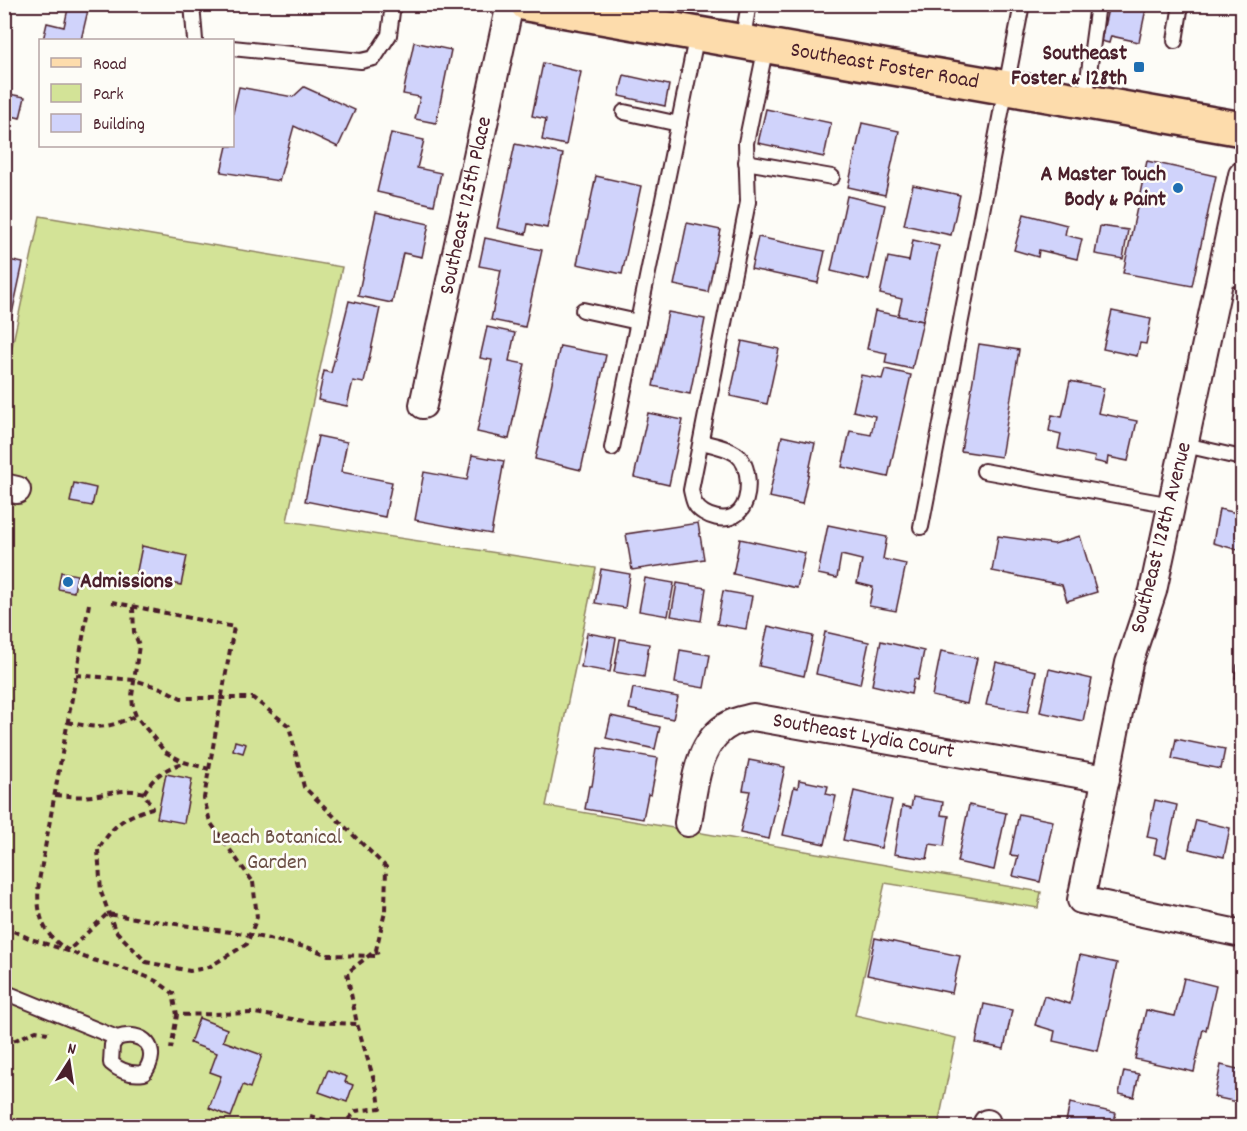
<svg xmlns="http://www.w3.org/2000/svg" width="1247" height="1131" font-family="Dekko,sans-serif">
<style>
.green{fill:#d3e397;stroke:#8e8161;stroke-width:1.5}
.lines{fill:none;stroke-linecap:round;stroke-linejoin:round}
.stream{stroke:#768ca4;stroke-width:8}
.building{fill:#d0d3fb;stroke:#4a1f2b;stroke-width:1.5}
.service-casing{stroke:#4a1f2b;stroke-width:18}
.minor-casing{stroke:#4a1f2b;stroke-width:30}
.primary-casing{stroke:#4a1f2b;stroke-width:38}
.path{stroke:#4a1f2b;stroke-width:4;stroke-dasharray:6 4.5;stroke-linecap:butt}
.service{stroke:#fdfcf7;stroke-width:14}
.minor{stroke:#fdfcf7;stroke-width:26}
.primary{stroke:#fddcac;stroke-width:33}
.path-bridge{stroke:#4a1f2b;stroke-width:4;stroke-dasharray:6 4.5;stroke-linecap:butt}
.poi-dot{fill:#1f6fb2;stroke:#fdfcf7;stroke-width:2}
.labels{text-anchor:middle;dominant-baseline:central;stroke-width:5;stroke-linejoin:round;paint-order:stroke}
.poi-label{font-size:22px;font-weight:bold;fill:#4a1f2b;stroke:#fdfcf7;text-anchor:end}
.street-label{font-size:22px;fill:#4a1f2b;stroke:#fdfcf7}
.park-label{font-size:22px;fill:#6c5046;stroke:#fdfcf7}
</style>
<rect width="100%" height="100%" fill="#fdfcf7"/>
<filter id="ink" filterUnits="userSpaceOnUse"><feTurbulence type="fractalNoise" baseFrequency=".0167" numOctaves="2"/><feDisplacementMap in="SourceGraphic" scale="12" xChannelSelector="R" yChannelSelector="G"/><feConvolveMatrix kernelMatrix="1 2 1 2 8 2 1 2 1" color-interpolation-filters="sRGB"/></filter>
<g filter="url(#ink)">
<!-- green -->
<polygon class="green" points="40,216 342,267 287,521 596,568 546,806 1041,892 1038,908 885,883 855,1015 956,1038 938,1126 5,1126 4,384"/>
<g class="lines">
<!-- stream -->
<polyline class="stream" points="4,1126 5,1126"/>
</g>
<!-- building -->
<g class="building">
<polygon points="69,4 89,6 81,40 43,40 47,23 64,27"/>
<polygon points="1109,4 1147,4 1139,42 1111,36 1109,43 1101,41"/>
<polygon points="414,42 451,50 436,123 415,119 420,97 403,94"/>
<polygon points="543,63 581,72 566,145 542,140 546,119 532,116"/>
<polygon points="624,75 669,85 665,106 619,96"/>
<polygon points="239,87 293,97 304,87 355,110 338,147 294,126 279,181 221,172 227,146 232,146 232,117"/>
<polygon points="4,93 25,97 20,118 4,114"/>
<polygon points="766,109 831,123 824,157 758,143"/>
<polygon points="862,123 899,131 885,195 848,187"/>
<polygon points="391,133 424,140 417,168 441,173 434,205 377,192"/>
<polygon points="515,144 563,154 547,228 528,224 526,234 497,228"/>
<polygon points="1147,161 1216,176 1192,286 1123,273"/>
<polygon points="596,176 641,186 622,274 577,264"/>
<polygon points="913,185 960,195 951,235 904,225"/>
<polygon points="847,196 885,205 869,280 831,271"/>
<polygon points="376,212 429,224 422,257 403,253 392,303 358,296"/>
<polygon points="1024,214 1067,225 1065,235 1082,239 1077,259 1039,250 1038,257 1014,250"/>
<polygon points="687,223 721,230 708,292 674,285"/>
<polygon points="1100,226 1128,230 1123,259 1095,254"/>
<polygon points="758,237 825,251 818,283 751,269"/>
<polygon points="485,238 542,250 525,327 491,320 501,270 479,266"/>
<polygon points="913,240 939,246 923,321 898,316 902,299 880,294 888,257 909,261"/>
<polygon points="4,259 23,263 10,323 4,321"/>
<polygon points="349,301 380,308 364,383 353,381 347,406 318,400 324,371 331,373"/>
<polygon points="875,311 923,321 912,369 885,363 887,353 867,349"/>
<polygon points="1112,311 1151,319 1146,344 1140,343 1137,356 1103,349"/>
<polygon points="668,312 705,319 690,394 653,386"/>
<polygon points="487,327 515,333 509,361 525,364 509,439 477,432 492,360 480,358"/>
<polygon points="742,341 779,349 767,404 730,396"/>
<polygon points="979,344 1019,350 1001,457 961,451"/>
<polygon points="560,346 606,355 581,470 535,459"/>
<polygon points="885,369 911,375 888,477 842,467 850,431 871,435 875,416 853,411 861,375 882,379"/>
<polygon points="1070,381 1104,388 1098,413 1137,421 1128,461 1108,457 1107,464 1094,461 1095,457 1058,449 1061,434 1049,431 1052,415 1062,417"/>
<polygon points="648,413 683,420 669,485 634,477"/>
<polygon points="318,436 347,442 341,472 392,482 385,517 305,501"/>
<polygon points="782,436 815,443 802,504 769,497"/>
<polygon points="472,455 504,461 491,534 415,520 424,472 467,480"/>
<polygon points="74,483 96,488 92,506 70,502"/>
<polygon points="1219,509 1242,514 1242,551 1213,543"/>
<polygon points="698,523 704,559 632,570 626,534"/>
<polygon points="828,525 887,537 883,559 906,564 896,611 869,606 873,587 857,583 862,560 841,555 837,578 818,574"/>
<polygon points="998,536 1054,544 1080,536 1097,592 1067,601 1062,585 992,571"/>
<polygon points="740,539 805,553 797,588 733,574"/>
<polygon points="142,546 187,556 181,585 136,576"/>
<polygon points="601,569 630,574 625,608 595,603"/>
<polygon points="61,572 77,575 74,592 58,589"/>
<polygon points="645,578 674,583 668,616 639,611"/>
<polygon points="677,583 706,588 701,621 671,616"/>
<polygon points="723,591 752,596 746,629 717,624"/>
<polygon points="768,626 813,636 804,676 759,666"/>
<polygon points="825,632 869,642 860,684 816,674"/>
<polygon points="587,633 616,638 610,672 581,667"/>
<polygon points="620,639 649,644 644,677 614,672"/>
<polygon points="881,641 924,651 918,680 914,679 911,694 872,685"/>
<polygon points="680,650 710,655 704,688 675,683"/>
<polygon points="941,651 977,658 967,704 932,696"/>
<polygon points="996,662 1036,671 1028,712 986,705"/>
<polygon points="1237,665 1242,666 1242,679 1235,678"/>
<polygon points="1049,669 1092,679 1083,721 1040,712"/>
<polygon points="633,688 678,697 673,719 629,709"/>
<polygon points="611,716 660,727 655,749 606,738"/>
<polygon points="1176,739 1225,749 1221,769 1172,759"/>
<polygon points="235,741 246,744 243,753 233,750"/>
<polygon points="598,748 658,758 651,795 648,794 643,819 585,809 589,786 592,786"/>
<polygon points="749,760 785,767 769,839 740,833 750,791 743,790"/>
<polygon points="166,774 192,779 184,823 157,818"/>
<polygon points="799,780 828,786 826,794 836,796 825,844 783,835 794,787 798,788"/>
<polygon points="854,791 892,800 881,848 843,840"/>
<polygon points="913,797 943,802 941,815 949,816 944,846 930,844 927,859 894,854 902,806 911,808"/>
<polygon points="1155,800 1177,805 1166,857 1154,854 1157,839 1147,837"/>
<polygon points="969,805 1006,813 994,870 957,862"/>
<polygon points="1019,814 1053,821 1040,882 1013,876 1018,856 1010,855"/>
<polygon points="1196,820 1230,828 1224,857 1189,849"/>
<polygon points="875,938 960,956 952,993 867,975"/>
<polygon points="1080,955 1117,963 1098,1051 1053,1041 1055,1031 1035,1025 1044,996 1070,1004"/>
<polygon points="1184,978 1216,986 1206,1030 1203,1029 1194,1072 1135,1059 1146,1010 1175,1016"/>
<polygon points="984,1004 1012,1010 1004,1049 976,1043"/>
<polygon points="199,1018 227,1029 223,1041 262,1055 250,1088 243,1085 231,1117 209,1108 221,1076 210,1072 217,1053 190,1043"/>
<polygon points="1221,1065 1242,1070 1242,1103 1214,1097"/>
<polygon points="328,1070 347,1077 345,1082 353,1085 347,1102 319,1092"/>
<polygon points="1124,1071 1139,1074 1134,1097 1119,1094"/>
<polygon points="1070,1103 1116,1113 1113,1126 1065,1126"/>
</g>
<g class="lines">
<defs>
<g id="service">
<polyline points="192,4 195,40"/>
<polyline points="1175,41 1181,4"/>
<polyline points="742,42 749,4"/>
<polyline points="232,48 361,61 374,58 389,35 393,4"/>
<polyline points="1085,102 1098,4"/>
<polyline points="624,112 679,124"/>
<polyline points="746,162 832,177"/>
<polyline points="1222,275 1242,280"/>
<polyline points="583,310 638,322"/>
<path d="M701 442C713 445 726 447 736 454 751 465 751 498 740 511 728 525 703 517 695 504 693 500 692 494 691 490L748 202 746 143 766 46"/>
<polyline points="1185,445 1242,458"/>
<polyline points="612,448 697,34"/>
<polyline points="984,471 1172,505"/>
<polyline points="921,527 1022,4"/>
<path d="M4 992 117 1038C143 1029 162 1049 144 1073 131 1075 121 1072 111 1063L112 1045 117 1038"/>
</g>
<g id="minor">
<polyline points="1242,175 1153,591 1129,663 1081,900 1242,934"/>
<path id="s1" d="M423 405 510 4"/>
<polyline points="4,487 17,490"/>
<path id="s2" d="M688 823C694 790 696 741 730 724 737 720 746 719 753 717L1106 779"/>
<polyline points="987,1123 988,1126"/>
</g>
<g id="primary">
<path id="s3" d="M527 4 1242 129"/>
</g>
</defs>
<!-- service casing -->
<use href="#service" class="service-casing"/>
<!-- minor casing -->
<use href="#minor" class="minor-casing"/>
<!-- primary casing -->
<use href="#primary" class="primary-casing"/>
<!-- path -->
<g class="path">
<polyline points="112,602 234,627 204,798 210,822 253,882"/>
<path d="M89 604 39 881C30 965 99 954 154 980 160 983 167 989 173 993L177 1015"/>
<polyline points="133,607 134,632 139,645 132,696 133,708 136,716 165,752 184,762 209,769"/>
<polyline points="76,675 134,680 161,688 181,698 253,698 289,726 304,787 386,867 385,912 376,950 347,973 357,1024 311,1022 254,1013 177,1015 171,1049"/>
<path d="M67 722C101 729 104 729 136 716"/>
<path d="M144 793C154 776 165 768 184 763"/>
<path d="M55 795C69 796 83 798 98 795 115 793 126 788 144 793L152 808C122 818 115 823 98 850"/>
<polyline points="4,927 31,939 68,951 107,914 251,935 310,948 328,955 378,956 376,950"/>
<polyline points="4,1045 36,1031 48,1033"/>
<polyline points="310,1116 343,1125 356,1111 380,1108 378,1093 357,1024"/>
</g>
<!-- service -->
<use href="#service" class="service"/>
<!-- minor -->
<use href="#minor" class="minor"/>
<!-- primary -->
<use href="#primary" class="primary"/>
<!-- path-bridge -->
<polyline class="path-bridge" points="98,850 101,892 115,930 146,962 190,971 209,967 247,944 257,917 253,882"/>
</g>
</g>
<!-- markers -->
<g class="poi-dot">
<rect x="1133" y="61" width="12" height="12" rx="3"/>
<circle cx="1178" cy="188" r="6"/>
<circle cx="68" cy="582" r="6"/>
</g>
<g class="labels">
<!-- poi labels -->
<g class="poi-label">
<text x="1127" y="54">Southeast<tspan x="1127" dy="25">Foster &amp; 128th</tspan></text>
<text x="1166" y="175">A Master Touch<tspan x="1166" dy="25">Body &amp; Paint</tspan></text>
<text x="80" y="582" text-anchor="start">Admissions</text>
</g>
<!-- street labels -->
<g class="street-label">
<text stroke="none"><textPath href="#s3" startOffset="363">Southeast Foster Road</textPath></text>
<text stroke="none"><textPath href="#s1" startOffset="204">Southeast 125th Place</textPath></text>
<text transform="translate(1162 538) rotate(-76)">Southeast 128th Avenue</text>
<text stroke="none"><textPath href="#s2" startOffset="248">Southeast Lydia Court</textPath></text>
</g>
<!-- park labels -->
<g class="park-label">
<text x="277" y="838">Leach Botanical<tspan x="277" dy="25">Garden</tspan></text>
</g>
</g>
<!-- margin -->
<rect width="1247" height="1131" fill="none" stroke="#fdfcf7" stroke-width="24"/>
<rect x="12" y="12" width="1223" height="1107" fill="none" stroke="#4a1f2b" stroke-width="2" filter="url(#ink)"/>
<!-- legend -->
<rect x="39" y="39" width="195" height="108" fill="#fdfcf7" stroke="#b5a4a5" stroke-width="1.5"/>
<rect x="51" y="58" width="30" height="9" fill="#fddcac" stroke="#b5a4a5" stroke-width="1.5"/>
<text x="93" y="69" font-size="18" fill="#4a1f2b">Road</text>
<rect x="51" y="84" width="30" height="18" fill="#d3e397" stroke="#b5a4a5" stroke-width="1.5"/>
<text x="93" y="99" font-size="18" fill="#4a1f2b">Park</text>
<rect x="51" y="114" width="30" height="18" fill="#d0d3fb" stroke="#b5a4a5" stroke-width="1.5"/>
<text x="93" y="129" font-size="18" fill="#4a1f2b">Building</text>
<!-- north arrow -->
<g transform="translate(69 1062) rotate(12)" stroke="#fdfcf7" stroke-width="4.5" paint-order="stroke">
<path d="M0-4.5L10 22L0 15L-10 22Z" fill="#4a1f2b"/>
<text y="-9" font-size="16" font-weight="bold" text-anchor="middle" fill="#4a1f2b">N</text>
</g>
</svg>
